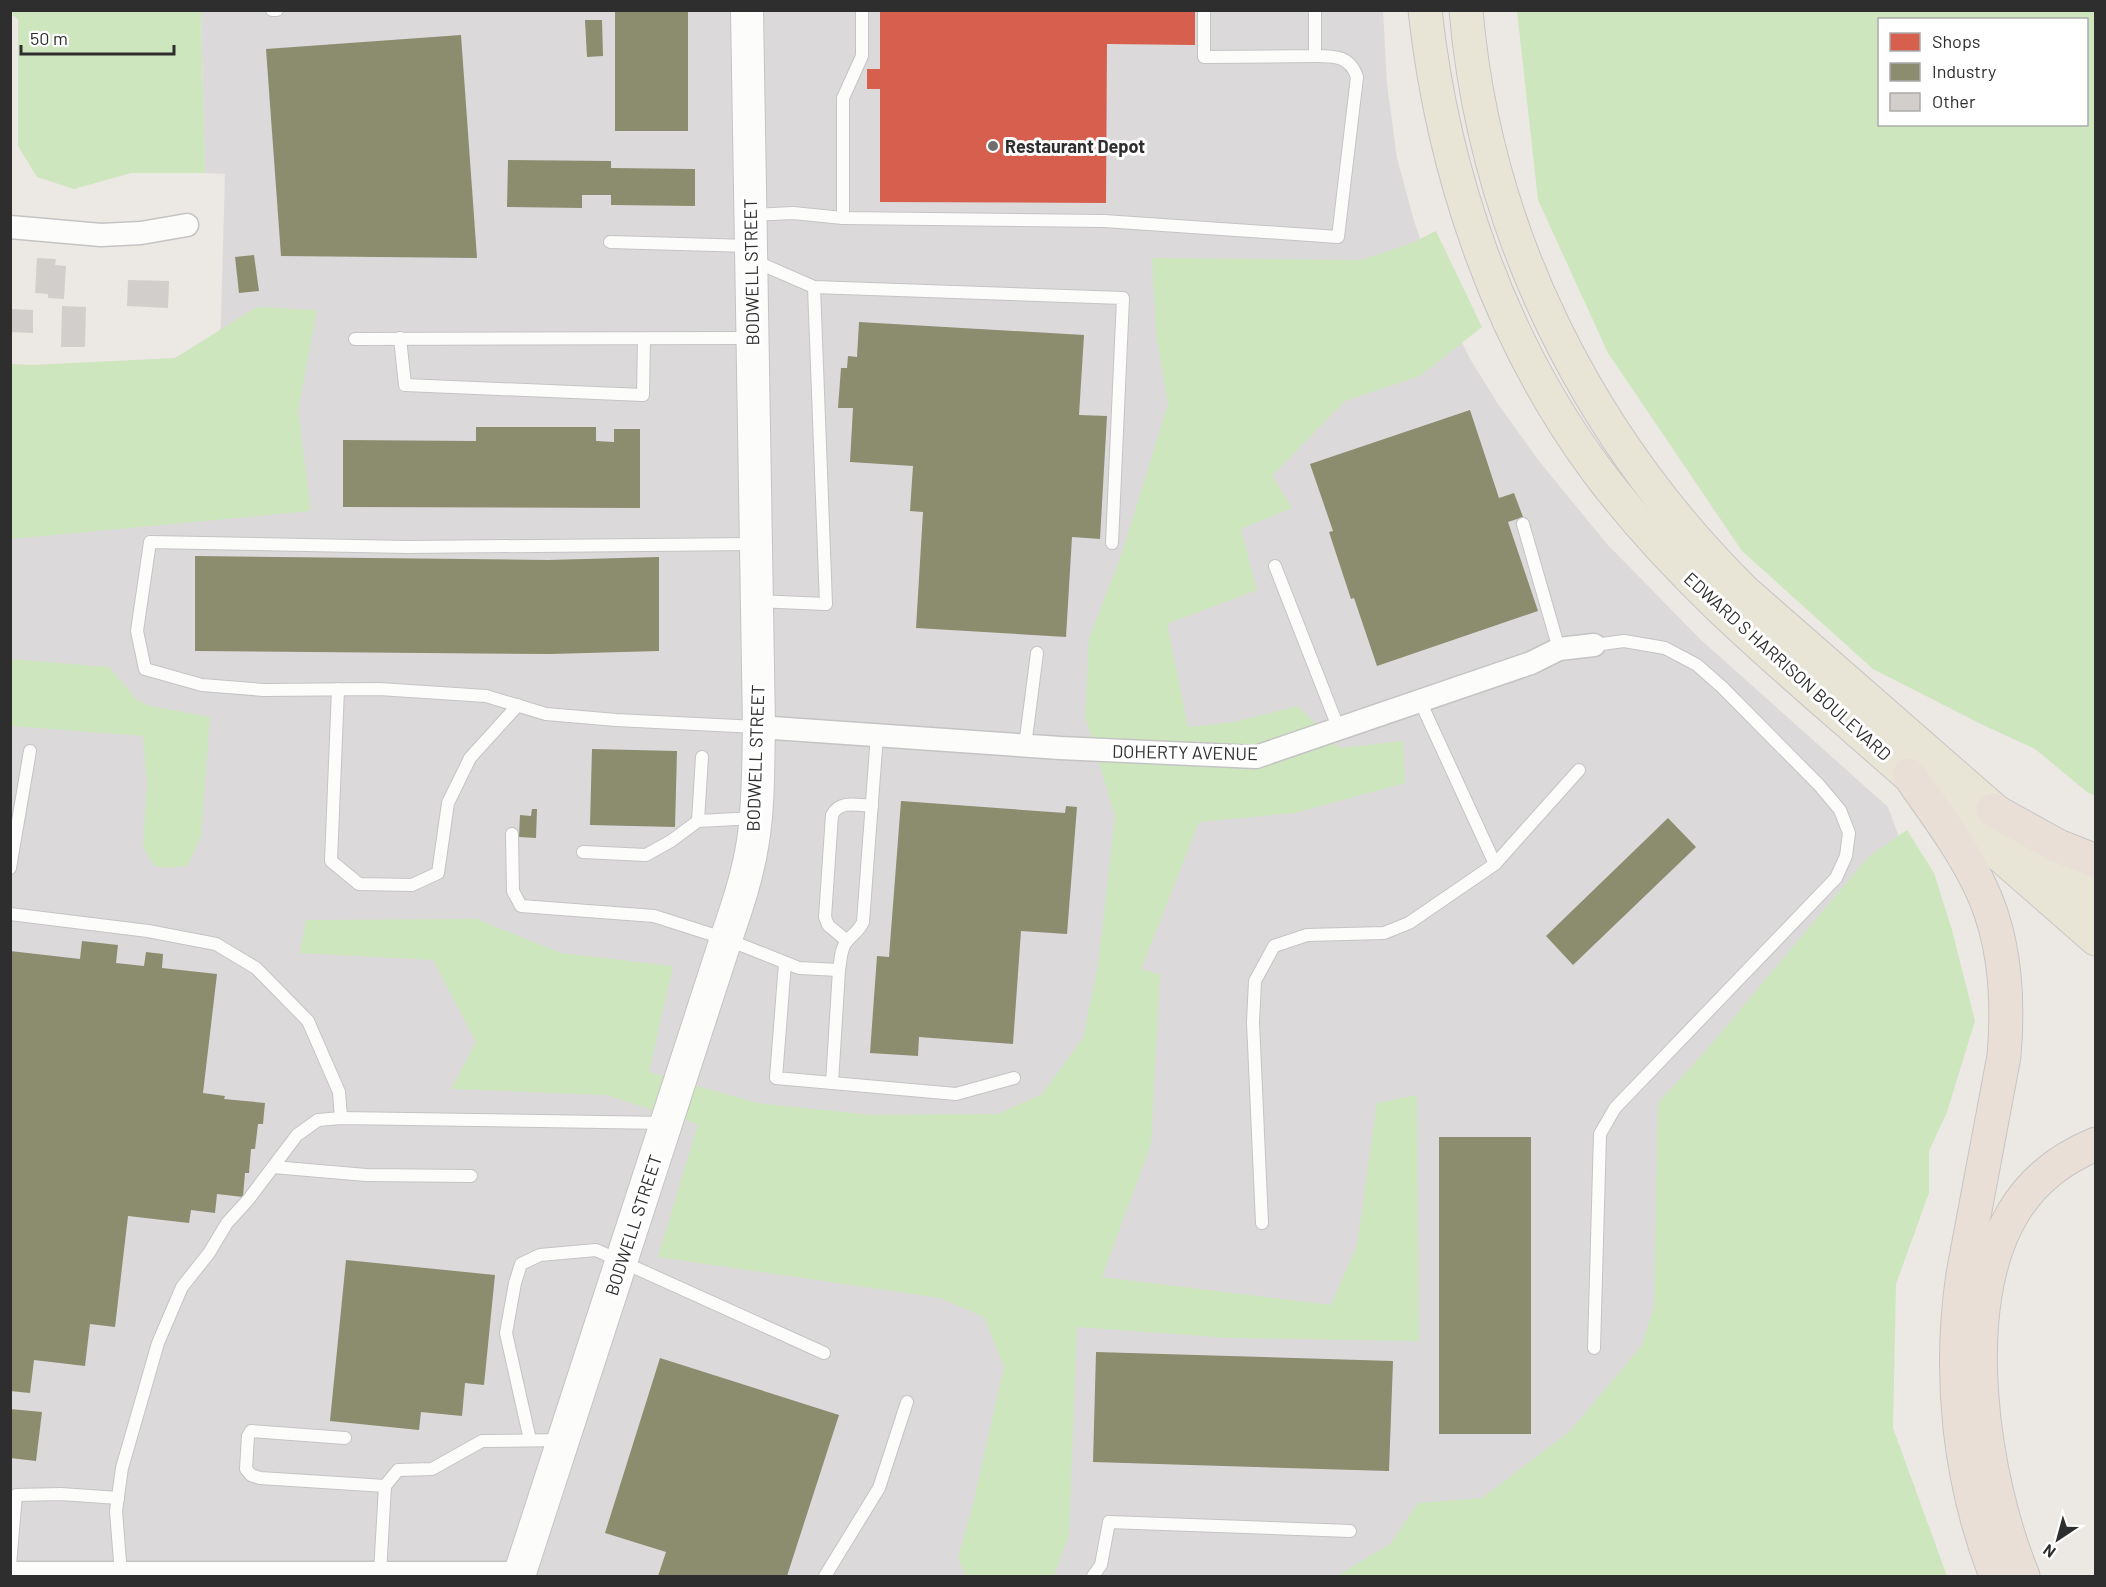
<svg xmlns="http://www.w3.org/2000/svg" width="2106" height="1587" font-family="Barlow,sans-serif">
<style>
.industrial{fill:#dcd9db}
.green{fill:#cee6be;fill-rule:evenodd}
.shops{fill:#d6604d}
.industry{fill:#8c8c6e}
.building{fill:#d1cecb}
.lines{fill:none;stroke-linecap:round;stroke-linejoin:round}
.lane-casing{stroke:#c5c4c5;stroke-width:14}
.street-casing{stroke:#c5c4c5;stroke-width:25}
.secondary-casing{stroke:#c5c4c5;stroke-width:34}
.primary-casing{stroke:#c6c5c4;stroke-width:35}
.highway-casing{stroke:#c6c5c4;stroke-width:35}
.lane{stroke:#fcfcfb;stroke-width:12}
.street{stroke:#fcfcfb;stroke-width:22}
.secondary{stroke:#fcfcfb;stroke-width:32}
.primary{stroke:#e8e4d6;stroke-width:33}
.highway{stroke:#eadfd6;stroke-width:33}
.poi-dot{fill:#706f6e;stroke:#fff;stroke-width:2}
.labels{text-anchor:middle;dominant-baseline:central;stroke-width:6;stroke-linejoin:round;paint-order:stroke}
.poi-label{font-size:18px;font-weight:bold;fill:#2e2e2e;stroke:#fff;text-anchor:start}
.street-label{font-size:18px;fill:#2e2e2e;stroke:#fff}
</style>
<rect width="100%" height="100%" fill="#ece8e4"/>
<!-- industrial -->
<polygon class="industrial" points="201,11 1383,11 1387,84 1397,158 1414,221 1438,291 1469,357 1498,404 1539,461 1607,544 1701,640 1888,807 1955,991 1454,1576 11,1576 11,494 216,496 225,174 205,173"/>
<!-- green -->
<g class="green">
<polygon points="10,11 201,11 205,173 131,173 74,189 37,177 18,146 18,19 11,14"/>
<path d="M1517 11H2095V796L2087 792 2035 749 1983 725 1873 669 1742 551 1608 353 1538 200ZM1880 20H2086V124H1880Z"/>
<polygon points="1436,231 1482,327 1420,376 1345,401 1272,476 1292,508 1241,529 1257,590 1167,624 1188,727 1234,722 1298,706 1339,748 1403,741 1405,783 1295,813 1199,822 1141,969 1160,974 1151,1144 1102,1277 1331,1305 1357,1245 1377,1103 1417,1095 1419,1341 1230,1338 1077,1327 1069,1535 1054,1576 966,1576 958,1558 973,1504 1004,1367 984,1317 940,1298 658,1257 698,1124 606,1095 451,1089 476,1042 433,960 300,953 306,920 476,919 561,953 673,966 649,1072 757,1103 872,1115 998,1114 1042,1094 1083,1038 1098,966 1115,816 1085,716 1089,639 1122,553 1168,404 1156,334 1152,258 1361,260 1412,243"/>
<polygon points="257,307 317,310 298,410 311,511 11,539 11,364 32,365 175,358"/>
<polygon points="11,659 109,667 137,700 150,706 210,717 201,837 187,866 168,868 154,866 143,847 147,783 143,736 11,726"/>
<polygon points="1907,830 1934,873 1952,930 1975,1021 1947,1112 1929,1151 1929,1193 1896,1284 1893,1428 1947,1576 1337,1576 1391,1543 1418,1503 1482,1498 1570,1431 1642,1345 1654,1306 1658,1103 1708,1048 1868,857"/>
</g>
<!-- shops -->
<polygon class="shops" points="880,10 1195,10 1195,45 1107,44 1106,203 880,202 880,89 867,89 867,69 880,69"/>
<!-- industry -->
<g class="industry">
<rect x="615" y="10" width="73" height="121"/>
<polygon points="585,20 602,20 603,56 587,57"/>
<polygon points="461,35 477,258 281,256 266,49"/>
<polygon points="508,160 611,161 611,168 695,169 695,206 611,205 611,195 582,195 582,208 507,207"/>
<polygon points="254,255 259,291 239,293 235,257"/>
<polygon points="859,322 1084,335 1079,415 1107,416 1100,539 1072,537 1066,637 916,628 923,512 910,511 913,466 850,462 853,408 838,408 841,368 847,368 848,356 857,357"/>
<polygon points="1470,410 1499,498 1514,493 1523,517 1508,522 1538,611 1377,666 1354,598 1351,599 1329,532 1333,531 1310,464"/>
<polygon points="476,427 596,427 596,441 614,442 614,429 640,429 640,508 343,507 343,440 476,441"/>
<polygon points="195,556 548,560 659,557 659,651 550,654 195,651"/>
<polygon points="592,749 677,751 675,827 590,825"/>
<polygon points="901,801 1065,813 1066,806 1077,807 1067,934 1021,931 1013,1044 919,1037 918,1056 870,1053 877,956 889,957"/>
<polygon points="532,809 537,809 536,838 519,837 520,815 531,816"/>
<polygon points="1668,818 1696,847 1573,965 1546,936"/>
<polygon points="82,941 118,945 116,963 144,966 146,952 163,954 162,968 217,974 203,1093 225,1096 224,1099 265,1103 263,1124 258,1124 255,1149 251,1149 249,1173 245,1173 243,1197 217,1194 215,1213 191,1210 189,1223 128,1216 115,1327 90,1324 85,1366 34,1360 30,1393 10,1391 10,951 80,959"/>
<rect x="1439" y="1137" width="92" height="297"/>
<polygon points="346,1260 495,1275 484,1385 465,1383 462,1416 421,1412 419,1430 330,1421"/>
<polygon points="1096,1352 1393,1361 1389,1471 1093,1462"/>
<polygon points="660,1358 839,1415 787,1576 658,1576 666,1552 605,1533"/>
<polygon points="10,1409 42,1412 36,1461 10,1458"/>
</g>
<!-- building -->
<g class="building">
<polygon points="37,258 56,259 55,265 66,266 64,299 48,298 48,294 35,293"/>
<polygon points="128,280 169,281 168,308 127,306"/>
<polygon points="62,306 86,307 85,347 61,347"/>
<polygon points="10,309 33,310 33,333 10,332"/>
</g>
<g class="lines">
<defs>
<g id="lane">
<polyline points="272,10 277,10"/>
<polyline points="1204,10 1204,57 1315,56 1315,10"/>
<path d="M750 215 793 213 843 218 1104 221 1338 237 1357 77C1350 56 1335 56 1315 56"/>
<polyline points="843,218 843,98 862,56 862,10"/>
<polyline points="610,242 749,246"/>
<polyline points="752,260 814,287 1123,298 1112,543"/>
<polyline points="400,338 405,385 643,395 644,339"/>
<polyline points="355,339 751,338"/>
<polyline points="1523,524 1559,649"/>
<polyline points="755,544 407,547 150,542 137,631 145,669 202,685 264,690 379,689 486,696 546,714 616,720 757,727"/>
<polyline points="1275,566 1338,727"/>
<polyline points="757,601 826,604 814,287"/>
<polyline points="1594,645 1624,641 1665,648 1697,665 1722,687 1819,785 1840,810 1849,833 1846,856 1836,878 1615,1108 1600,1134 1594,1348"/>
<polyline points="338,689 331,861 359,884 412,885 438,873 448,803 470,758 518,705"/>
<polyline points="1025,746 1037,653"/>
<polyline points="698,821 702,757"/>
<path d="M512 834 513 891 521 906 654 916 726 939 799 968 839 970C841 960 840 949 847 941 853 934 859 931 863 922L877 735"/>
<polyline points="583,852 646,855 671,841 698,821 755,818"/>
<polyline points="1495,864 1579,770"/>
<polyline points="10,868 30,751"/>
<polyline points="10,914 148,931 216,944 256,968 308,1021 339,1092 341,1118"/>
<path d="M847 941 828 925 825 917 832 815C840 800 857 805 872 806"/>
<polyline points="785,963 776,1078 956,1094 1014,1078"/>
<polyline points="832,1083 839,970"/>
<polyline points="273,1167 366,1175 471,1176"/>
<polyline points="1262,1223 1253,1022 1255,981 1274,946 1307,935 1384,933 1409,923 1495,864 1420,701"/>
<polyline points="345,1438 251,1431 248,1436 246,1469 251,1475 260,1478 385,1486"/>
<polyline points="530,1440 506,1333 515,1283 521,1264 540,1255 596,1250 824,1353"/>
<polyline points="10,1565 16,1495 61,1494 118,1498"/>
<polyline points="380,1573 385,1486 398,1470 432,1469 482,1441 563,1440"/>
<polyline points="121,1574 116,1511 122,1468 158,1343 182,1287 209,1253 227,1223 248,1200 297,1135 318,1120 341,1118 665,1123"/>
<polyline points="825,1576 879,1488 907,1402"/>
<polyline points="1093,1576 1101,1565 1109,1522 1350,1531"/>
</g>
<g id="street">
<polyline points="10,227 101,235 141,233 187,225"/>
<polyline points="759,727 1060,748 1256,757 1531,663 1559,649 1594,645"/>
<polyline points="10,1573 520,1573"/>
</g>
<path id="secondary" d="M519 1576 726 939C737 907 748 875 753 841 759 803 758 765 759 727L747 10"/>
<g id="primary">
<path d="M1425 10C1443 174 1499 339 1598 472 1671 569 1759 645 1850 724 1932 795 2014 867 2096 939"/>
<path d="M1466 10C1485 232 1587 436 1745 592L2096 899"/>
</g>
<g id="highway">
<path d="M1909 775C1933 810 1960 845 1979 884 2005 936 2009 998 2004 1056L1963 1274C1948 1376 1959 1481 1996 1576"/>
<polyline points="1993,810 2058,846 2096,861"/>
<path d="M2023 1576C1983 1479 1956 1307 2013 1213 2032 1181 2062 1158 2096 1144"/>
</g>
</defs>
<!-- lane casing -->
<use href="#lane" class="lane-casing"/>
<!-- street casing -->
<use href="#street" class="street-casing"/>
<!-- secondary casing -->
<use href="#secondary" class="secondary-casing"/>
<!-- primary casing -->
<use href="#primary" class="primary-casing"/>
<!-- highway casing -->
<use href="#highway" class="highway-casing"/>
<!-- lane -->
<use href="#lane" class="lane"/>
<!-- street -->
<use href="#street" class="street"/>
<!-- secondary -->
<use href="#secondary" class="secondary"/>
<!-- primary -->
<use href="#primary" class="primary"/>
<!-- highway -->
<use href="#highway" class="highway"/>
</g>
<!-- markers -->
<circle class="poi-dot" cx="993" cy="146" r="6"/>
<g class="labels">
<!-- poi labels -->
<g class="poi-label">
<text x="1005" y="146">Restaurant Depot</text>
</g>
<!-- street labels -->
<g class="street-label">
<text transform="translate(751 272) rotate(-91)">BODWELL STREET</text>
<text transform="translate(1788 666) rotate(42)">EDWARD S HARRISON BOULEVARD</text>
<text transform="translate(1185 752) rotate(1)">DOHERTY AVENUE</text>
<text transform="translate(755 758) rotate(-88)">BODWELL STREET</text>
<text transform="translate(633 1225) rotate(-72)">BODWELL STREET</text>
</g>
</g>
<!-- border -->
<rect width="2106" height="1587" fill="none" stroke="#2e2e2e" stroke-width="24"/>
<!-- legend -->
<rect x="1878" y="18" width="210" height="108" fill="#ffffff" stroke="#ababab" stroke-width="1.5"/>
<rect x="1890" y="33" width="30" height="18" fill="#d6604d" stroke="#ababab" stroke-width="1.5"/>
<text x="1932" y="48" font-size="18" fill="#2e2e2e">Shops</text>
<rect x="1890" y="63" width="30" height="18" fill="#8c8c6e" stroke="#ababab" stroke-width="1.5"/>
<text x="1932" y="78" font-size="18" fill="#2e2e2e">Industry</text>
<rect x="1890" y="93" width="30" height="18" fill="#d1cecb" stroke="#ababab" stroke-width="1.5"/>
<text x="1932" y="108" font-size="18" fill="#2e2e2e">Other</text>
<!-- north arrow -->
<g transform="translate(2058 1539) rotate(216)" stroke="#ffffff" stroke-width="4.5" paint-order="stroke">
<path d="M0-4.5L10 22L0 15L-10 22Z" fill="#2e2e2e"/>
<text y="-9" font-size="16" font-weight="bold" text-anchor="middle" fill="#2e2e2e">N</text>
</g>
<!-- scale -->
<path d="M21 45v9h153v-9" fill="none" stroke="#2e2e2e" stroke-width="3"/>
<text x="30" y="45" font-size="18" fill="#2e2e2e" stroke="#ffffff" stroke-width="4.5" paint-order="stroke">50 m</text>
</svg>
